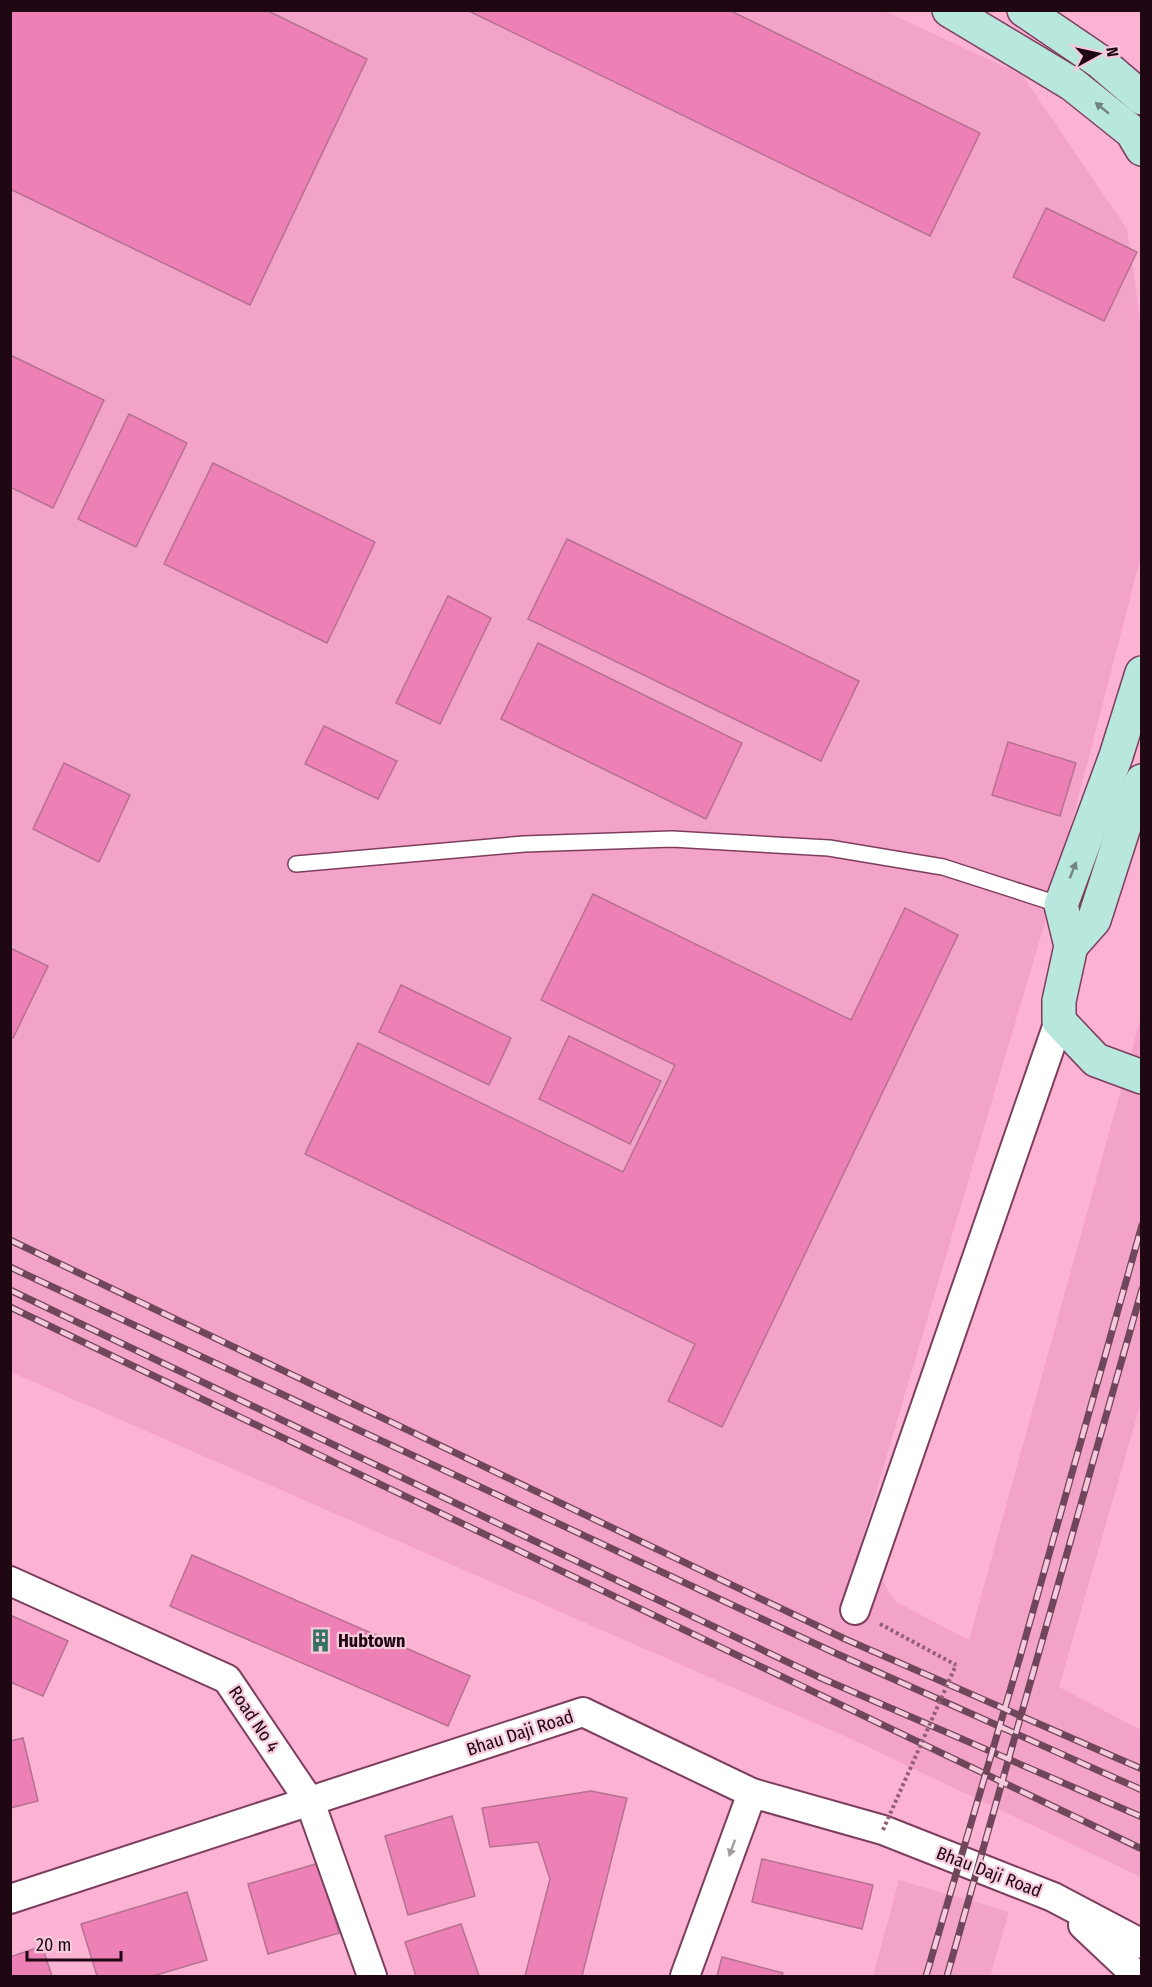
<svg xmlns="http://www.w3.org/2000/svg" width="1152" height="1987" font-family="'Fira Sans Condensed',sans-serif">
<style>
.built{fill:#f3a3c7}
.building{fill:#ed81b6;stroke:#b57191;stroke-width:1.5}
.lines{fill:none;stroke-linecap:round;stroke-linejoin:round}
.lane-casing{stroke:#7d3e5d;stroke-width:18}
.street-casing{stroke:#7d3e5d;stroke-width:32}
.secondary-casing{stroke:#7d3e5d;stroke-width:36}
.path{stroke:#905e75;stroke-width:4;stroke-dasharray:3 3;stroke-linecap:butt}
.lane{stroke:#fff;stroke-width:15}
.street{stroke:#fff;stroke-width:28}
.secondary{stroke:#b8e8dd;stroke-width:33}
.rail-casing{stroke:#70465a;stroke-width:7}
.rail{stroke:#f7c9dd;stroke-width:4.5;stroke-dasharray:14;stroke-linecap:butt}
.path-bridge{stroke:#905e75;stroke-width:4;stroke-dasharray:3 3;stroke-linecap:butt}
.oneway{fill:#738382}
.oneway2{fill:#a59ca1}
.labels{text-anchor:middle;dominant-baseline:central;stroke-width:4.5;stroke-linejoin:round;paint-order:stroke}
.poi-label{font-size:18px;font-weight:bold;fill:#1f0713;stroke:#f7c9dd;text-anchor:start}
.street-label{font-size:18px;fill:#1f0713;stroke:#f7c9dd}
</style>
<rect width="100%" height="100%" fill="#fcb2d3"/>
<!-- built -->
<g class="built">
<polygon points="11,11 885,11 1022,75 1127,229 1142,332 1141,556 1053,895 860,1546 896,1602 969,1640 1141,1017 1141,1402 1059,1687 1141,1730 1141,1877 849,1738 11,1372"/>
<polygon points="899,1880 1009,1912 990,1976 873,1976"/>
</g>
<!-- building -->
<g class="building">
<polygon points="10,10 266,10 367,59 250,305 10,189"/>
<polygon points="467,10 729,10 980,133 930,236"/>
<polygon points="1046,208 1137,252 1104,321 1013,277"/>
<polygon points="10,355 104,400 53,508 10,487"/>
<polygon points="129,414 187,443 136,547 78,519"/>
<polygon points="213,463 375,542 327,643 164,564"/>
<polygon points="567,539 859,681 821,761 528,619"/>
<polygon points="448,596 491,618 440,724 396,703"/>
<polygon points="538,643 742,743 706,819 501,719"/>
<polygon points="324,726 397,761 378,799 305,764"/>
<polygon points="1008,742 1076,763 1060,816 992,795"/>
<polygon points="64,763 130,795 99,862 33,829"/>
<polygon points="593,894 851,1020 905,908 958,935 722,1427 668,1401 695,1344 305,1154 358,1043 623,1172 675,1065 541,1000"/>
<polygon points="10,948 48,966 13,1038 10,1037"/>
<polygon points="401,985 511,1038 489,1085 379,1032"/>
<polygon points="569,1036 661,1081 630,1144 539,1099"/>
<polygon points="192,1555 470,1676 448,1726 170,1606"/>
<polygon points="10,1615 68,1641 43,1696 10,1682"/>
<polygon points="23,1738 38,1801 10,1808 10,1741"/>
<polygon points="591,1791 627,1798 582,1976 525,1976 550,1879 538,1842 490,1847 482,1808"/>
<polygon points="452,1816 475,1896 408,1915 385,1836"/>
<polygon points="762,1859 873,1885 862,1929 752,1902"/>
<polygon points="319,1863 339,1933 268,1954 248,1884"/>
<polygon points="187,1892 207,1960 153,1976 97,1976 81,1924"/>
<polygon points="461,1924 479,1976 416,1976 405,1942"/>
<polygon points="42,1946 52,1976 10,1976 10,1957"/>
<polygon points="722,1957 783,1973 782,1976 717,1976"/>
</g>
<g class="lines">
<defs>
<polyline id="lane" points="296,864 524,844 672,839 829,848 943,867 1061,905"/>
<g id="street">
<polyline points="10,1581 227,1679 310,1802 372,1976"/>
<polyline points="855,1610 1059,1021"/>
<polyline points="10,1899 583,1712 752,1793 883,1830 1053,1897 1142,1944"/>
<polyline points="1083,1925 1137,1976"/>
<polyline points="685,1976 752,1793"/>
</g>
<g id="secondary">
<polyline points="949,10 1072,84 1132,132 1142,149"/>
<polyline points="1024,10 1099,61 1142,98"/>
<polyline points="1142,673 1116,756 1061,905 1071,946 1059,1001 1059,1021 1096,1060 1142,1077"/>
<polyline points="1071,946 1094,920 1130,808 1142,781"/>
</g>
</defs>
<!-- lane casing -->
<use href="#lane" class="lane-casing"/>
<!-- street casing -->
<use href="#street" class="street-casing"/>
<!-- secondary casing -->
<use href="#secondary" class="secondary-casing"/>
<!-- path -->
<polyline class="path" points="880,1624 956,1665"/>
<!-- lane -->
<use href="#lane" class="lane"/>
<!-- street -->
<use href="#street" class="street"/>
<!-- secondary -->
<use href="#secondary" class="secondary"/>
<defs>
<g id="rail">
<polyline points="10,1240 845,1639 1142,1769"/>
<polyline points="10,1267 835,1653 1142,1790"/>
<polyline points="10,1290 821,1678 1142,1817"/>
<polyline points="10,1307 1142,1849"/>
<polyline points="926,1976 1020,1657 1142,1225"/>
<polyline points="947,1976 1142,1289"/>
</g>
</defs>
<!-- rail casing -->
<use href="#rail" class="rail-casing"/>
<!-- rail -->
<use href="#rail" class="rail"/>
<!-- path-bridge -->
<polyline class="path-bridge" points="883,1830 956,1665"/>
</g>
<!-- one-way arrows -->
<defs><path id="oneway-solid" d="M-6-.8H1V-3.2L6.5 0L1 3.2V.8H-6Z" transform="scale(1.5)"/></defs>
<g class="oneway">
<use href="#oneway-solid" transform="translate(1102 108) rotate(-141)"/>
<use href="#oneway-solid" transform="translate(1073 870) rotate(-69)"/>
</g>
<use class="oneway2" href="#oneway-solid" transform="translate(732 1848) rotate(110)"/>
<!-- icons -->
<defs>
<symbol id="building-bare" viewBox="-9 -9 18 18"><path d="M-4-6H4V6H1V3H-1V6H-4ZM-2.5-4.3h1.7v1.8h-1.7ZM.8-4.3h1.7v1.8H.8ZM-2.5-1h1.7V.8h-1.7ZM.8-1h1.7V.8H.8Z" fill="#357360" stroke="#f7c9dd" stroke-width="2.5" paint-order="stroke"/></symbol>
</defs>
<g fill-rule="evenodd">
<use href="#building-bare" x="304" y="1624" width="33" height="33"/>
</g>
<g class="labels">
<!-- poi labels -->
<g class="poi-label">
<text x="338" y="1641">Hubtown</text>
</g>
<!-- street labels -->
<g class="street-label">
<text transform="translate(254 1719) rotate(56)">Road No 4</text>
<text transform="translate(520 1733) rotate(-18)">Bhau Daji Road</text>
<text transform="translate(989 1872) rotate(21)">Bhau Daji Road</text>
</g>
</g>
<!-- border -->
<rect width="1152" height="1987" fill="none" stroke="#1f0713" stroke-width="24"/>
<!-- north arrow -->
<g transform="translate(1098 54) rotate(82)" stroke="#f7c9dd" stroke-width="4.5" paint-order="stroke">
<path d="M0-4.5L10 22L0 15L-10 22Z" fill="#1f0713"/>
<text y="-9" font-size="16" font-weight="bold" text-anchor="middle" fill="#1f0713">N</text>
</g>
<!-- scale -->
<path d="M27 1951v9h94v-9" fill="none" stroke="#1f0713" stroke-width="3"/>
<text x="36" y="1951" font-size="18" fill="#1f0713" stroke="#f7c9dd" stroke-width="4.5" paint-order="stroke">20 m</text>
</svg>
